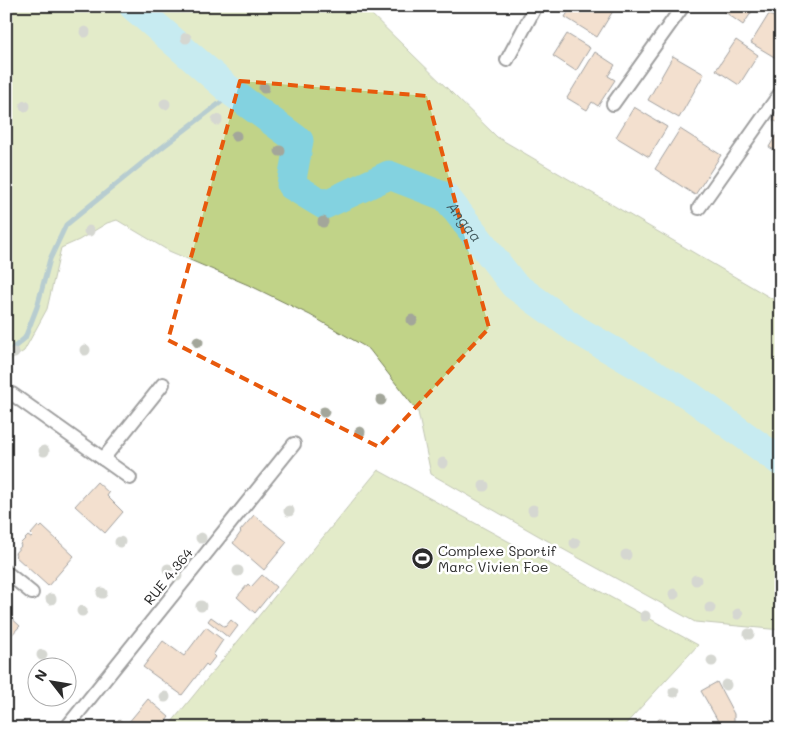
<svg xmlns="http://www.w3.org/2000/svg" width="787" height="734" font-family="Mali,sans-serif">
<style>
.green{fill:#c1d388;stroke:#767f5a}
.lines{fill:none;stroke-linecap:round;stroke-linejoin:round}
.stream{stroke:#608f98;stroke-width:5}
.river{stroke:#83d2e0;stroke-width:29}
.building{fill:#e4ba94;stroke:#2b2b2b}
.street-casing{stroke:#2b2b2b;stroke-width:16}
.street{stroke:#fff;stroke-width:12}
.tree{fill:#a3a69a}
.marked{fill:none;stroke:#e8590c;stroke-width:4;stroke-dasharray:10 6;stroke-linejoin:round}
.labels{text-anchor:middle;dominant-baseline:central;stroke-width:5;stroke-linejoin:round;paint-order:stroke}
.poi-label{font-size:14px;fill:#2b2b2b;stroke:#fff;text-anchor:start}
.street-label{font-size:14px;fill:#2b2b2b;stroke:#fff}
.water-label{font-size:15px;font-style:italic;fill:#455d61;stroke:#fff}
</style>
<rect width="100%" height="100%" fill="#fff"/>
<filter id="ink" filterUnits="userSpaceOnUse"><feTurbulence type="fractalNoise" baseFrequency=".02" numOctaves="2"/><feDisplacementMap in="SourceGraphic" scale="10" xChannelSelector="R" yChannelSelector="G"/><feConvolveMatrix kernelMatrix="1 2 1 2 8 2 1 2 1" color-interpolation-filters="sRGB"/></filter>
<g filter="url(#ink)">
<!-- green -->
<g class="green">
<polygon points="6,6 363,6 497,137 781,304 781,630 695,622 539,536 431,474 418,412 369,349 310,315 253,287 169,251 117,220 107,223 79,240 61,248 47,309 24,351 6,363"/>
<polygon points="378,470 698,645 622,728 167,728"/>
</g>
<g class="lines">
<!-- stream -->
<polyline class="stream" points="6,354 25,338 37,307 50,259 66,225 156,152 233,93"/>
<!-- river -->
<path class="river" id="s1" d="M133 6 233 93 299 141 291 185 324 205 389 175 446 197 514 285 577 330 689 395 781 462"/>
</g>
<!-- building -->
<g class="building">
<polygon points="572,6 616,6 597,37 565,17"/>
<polygon points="719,6 753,6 755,7 743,25 718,7"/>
<polygon points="769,14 781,22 781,61 751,43"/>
<polygon points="567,34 590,48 576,71 553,56"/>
<polygon points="736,40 758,55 739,85 716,70"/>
<polygon points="595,52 615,65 608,76 615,80 598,106 592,102 587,110 567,98"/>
<polygon points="673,56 704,74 679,118 648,100"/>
<polygon points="634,107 667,127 649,157 616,137"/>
<polygon points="780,109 781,110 781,124 773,120"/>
<polygon points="781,127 781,154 769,147"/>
<polygon points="680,129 721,155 695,195 655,169"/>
<polygon points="97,482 109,493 107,496 123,512 105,533 75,506"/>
<polygon points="254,515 287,542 264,570 233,543 241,532 240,531"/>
<polygon points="38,526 40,528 42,526 74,556 48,586 15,556 16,555 15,553 21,546 20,544 28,536 31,538 33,536 31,534"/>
<polygon points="262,575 276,587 255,613 237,597 248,584 251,587"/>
<polygon points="6,613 20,626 6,641"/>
<polygon points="211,617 225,627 231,620 238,626 229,638 208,621"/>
<polygon points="206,627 223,640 213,655 215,657 208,666 206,664 182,695 143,667 163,641 184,656"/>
<polygon points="717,682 734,714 734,721 732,726 729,728 722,728 701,691"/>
<polygon points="148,699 169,717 164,724 160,721 156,727 157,728 134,728 128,723"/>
<polygon points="119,719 129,728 98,728 103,721 113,727"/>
<polygon points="639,719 646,724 643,728 631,728"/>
<polygon points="659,719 678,721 678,728 679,728 647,728 653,722 655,723"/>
</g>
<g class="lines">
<defs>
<g id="street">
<polyline points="507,60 536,6"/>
<polyline points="613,104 683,6"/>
<polyline points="699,208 781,92"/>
<polyline points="6,392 12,394 130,478"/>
<polyline points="103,459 163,384"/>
<polyline points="6,572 32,593"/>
<polyline points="66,728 294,444"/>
</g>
</defs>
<!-- street casing -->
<use href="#street" class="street-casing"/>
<!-- street -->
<use href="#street" class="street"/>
</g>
<!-- trees -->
<g class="tree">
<circle cx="85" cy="32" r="5.5"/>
<circle cx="186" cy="38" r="5.5"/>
<circle cx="264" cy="88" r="5.5"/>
<circle cx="165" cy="104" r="5.5"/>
<circle cx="25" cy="106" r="5.5"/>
<circle cx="217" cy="120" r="5.5"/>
<circle cx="236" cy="136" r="5.5"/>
<circle cx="280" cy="151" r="5.5"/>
<circle cx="323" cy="222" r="5.5"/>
<circle cx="89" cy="231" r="5.5"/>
<circle cx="412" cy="320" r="5.5"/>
<circle cx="198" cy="342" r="5.5"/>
<circle cx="85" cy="350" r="5.5"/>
<circle cx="14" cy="353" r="5.5"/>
<circle cx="381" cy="400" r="5.5"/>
<circle cx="324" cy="412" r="5.5"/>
<circle cx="360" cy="432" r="5.5"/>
<circle cx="44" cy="451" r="5.5"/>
<circle cx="443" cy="463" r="5.5"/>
<circle cx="484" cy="486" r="5.5"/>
<circle cx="533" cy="510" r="5.5"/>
<circle cx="289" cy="511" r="5.5"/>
<circle cx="201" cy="538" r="5.5"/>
<circle cx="120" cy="542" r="5.5"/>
<circle cx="575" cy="543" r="5.5"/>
<circle cx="626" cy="555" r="5.5"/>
<circle cx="168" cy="569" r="5.5"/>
<circle cx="238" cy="571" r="5.5"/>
<circle cx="177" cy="576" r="5.5"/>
<circle cx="696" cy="580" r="5.5"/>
<circle cx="102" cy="593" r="5.5"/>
<circle cx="674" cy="594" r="5.5"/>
<circle cx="51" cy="599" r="5.5"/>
<circle cx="201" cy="606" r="5.5"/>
<circle cx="710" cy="608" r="5.5"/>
<circle cx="82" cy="611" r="5.5"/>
<circle cx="738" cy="614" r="5.5"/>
<circle cx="645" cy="616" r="5.5"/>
<circle cx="749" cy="634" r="5.5"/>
<circle cx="42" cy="655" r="5.5"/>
<circle cx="712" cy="661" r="5.5"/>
<circle cx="726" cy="685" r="5.5"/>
<circle cx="674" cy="692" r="5.5"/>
<circle cx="165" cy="697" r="5.5"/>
</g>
</g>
<!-- marked area -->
<path d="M0 0H787V734H0ZM240 81 427 96 489 328 379 447 168 340Z" fill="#fff" fill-opacity=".55" fill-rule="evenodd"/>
<path class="marked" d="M240 81 427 96 489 328 379 447 168 340Z"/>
<!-- icons -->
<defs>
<symbol id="stadium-disc" viewBox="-11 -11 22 22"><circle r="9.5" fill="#2b2b2b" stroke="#fff"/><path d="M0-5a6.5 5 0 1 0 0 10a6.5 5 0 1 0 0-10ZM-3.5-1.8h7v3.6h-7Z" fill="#fff"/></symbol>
</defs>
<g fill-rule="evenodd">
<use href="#stadium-disc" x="410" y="546" width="25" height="25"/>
</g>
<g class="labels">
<!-- poi labels -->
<g class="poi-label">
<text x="438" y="550">Complexe Sportif<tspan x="438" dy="16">Marc Vivien Foe</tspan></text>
</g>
<!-- street labels -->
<g class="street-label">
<text transform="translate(168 576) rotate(-51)">RUE 4.364</text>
</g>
<!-- water labels -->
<g class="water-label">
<text stroke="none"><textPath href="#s1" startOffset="461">Angaa</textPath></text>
</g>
</g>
<!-- margin -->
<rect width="787" height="734" fill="none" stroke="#fff" stroke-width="25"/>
<rect x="12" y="12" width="762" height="709" fill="none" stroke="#2b2b2b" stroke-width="2" filter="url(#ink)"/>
<!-- north arrow -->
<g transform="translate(52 682) rotate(301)"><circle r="24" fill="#ffffff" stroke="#aaaaaa"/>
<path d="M0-4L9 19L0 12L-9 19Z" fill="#2b2b2b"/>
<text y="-8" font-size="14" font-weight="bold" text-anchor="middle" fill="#2b2b2b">N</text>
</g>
</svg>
